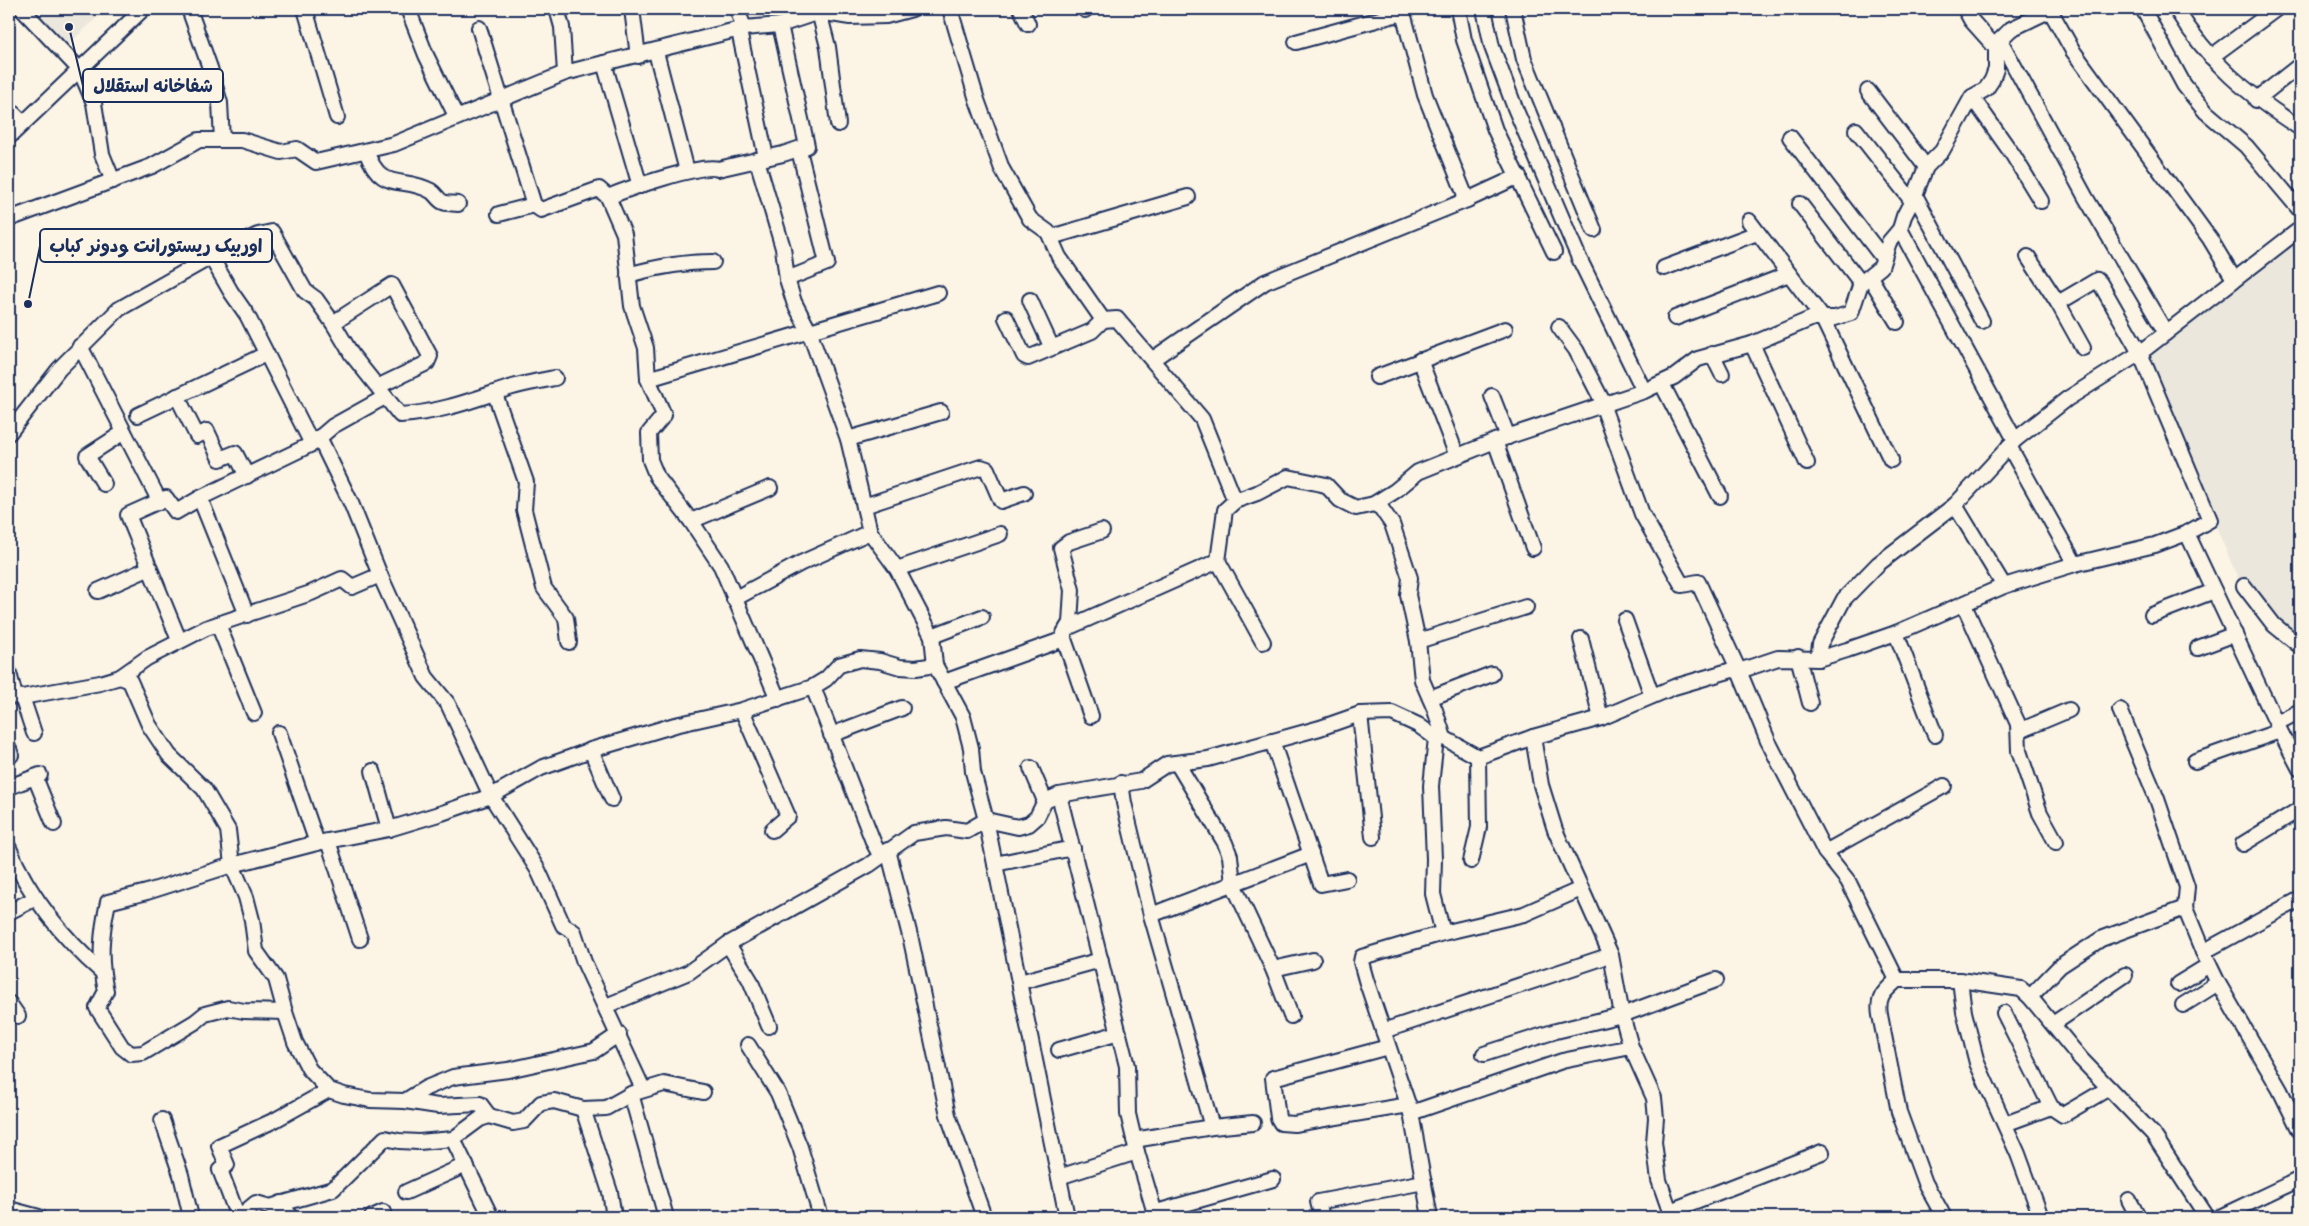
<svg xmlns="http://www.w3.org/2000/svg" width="2309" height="1226" font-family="'Gochi Hand','Playpen Sans Arabic',sans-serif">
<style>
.built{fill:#ece7dc}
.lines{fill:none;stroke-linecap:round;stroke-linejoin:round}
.minor-casing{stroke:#1b2f5e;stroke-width:18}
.minor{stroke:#fcf5e5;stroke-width:14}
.leader{fill:none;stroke:#1b2f5e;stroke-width:2}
.callout-dot{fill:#1b2f5e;stroke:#fcf5e5;stroke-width:2}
.callout{fill:#fcf5e5;stroke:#1b2f5e;stroke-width:2}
.callout-label{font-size:18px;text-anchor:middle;font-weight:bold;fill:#1b2f5e}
</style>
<rect width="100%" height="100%" fill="#fcf5e5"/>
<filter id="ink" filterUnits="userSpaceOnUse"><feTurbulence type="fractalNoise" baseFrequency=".02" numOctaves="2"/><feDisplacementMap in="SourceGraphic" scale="10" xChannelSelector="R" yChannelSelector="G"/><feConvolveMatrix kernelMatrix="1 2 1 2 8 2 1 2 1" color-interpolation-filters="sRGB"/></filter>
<g filter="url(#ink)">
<!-- built -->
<g class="built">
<polygon points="33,9 106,9 68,45"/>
<polygon points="2300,232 2300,643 2282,627 2239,581 2143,354"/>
</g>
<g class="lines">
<defs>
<g id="minor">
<polyline points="22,9 80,70 94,103 102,154 113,181"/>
<polyline points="189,9 210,68 220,103 222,140"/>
<polyline points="305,9 337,117"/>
<polyline points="408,9 426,55 456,116"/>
<polyline points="557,9 562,27 565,73"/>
<polyline points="632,9 638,56"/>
<polyline points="737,9 744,28"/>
<polyline points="950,9 977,100 1002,169 1030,219 1048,232 1059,257 1103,320 1117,319 1202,419 1235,501"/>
<polyline points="1021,9 1028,24"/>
<polyline points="1084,9 1085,10"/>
<polyline points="1402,9 1425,95 1467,200"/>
<polyline points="1458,9 1464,40 1495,130 1554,252"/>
<polyline points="1484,9 1492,47 1515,108 1579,258 1644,391"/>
<polyline points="1513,9 1524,59 1594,230"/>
<polyline points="1965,9 1971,20 1996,48"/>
<polyline points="2143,9 2184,85 2206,112 2246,146 2300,210"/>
<path d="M2176 9C2209 63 2247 94 2300 128"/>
<polyline points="2050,10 2073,51 2210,239 2234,279"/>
<polyline points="819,12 828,47 838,124"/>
<polyline points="479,28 534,205"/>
<polyline points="739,31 766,157"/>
<polyline points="2000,40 2086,198 2166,333"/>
<polyline points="1296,42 1402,13"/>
<polyline points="656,52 687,171"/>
<polyline points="2211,57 2276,9"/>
<polyline points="604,63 640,186"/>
<polyline points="1868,91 1926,167"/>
<polyline points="1972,97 2013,155 2041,201"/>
<polyline points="2256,100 2300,65"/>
<polyline points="9,109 23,123"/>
<polyline points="1856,130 1912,201"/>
<polyline points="9,137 143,9"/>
<polyline points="1790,137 1883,258"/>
<path d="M366 151C382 194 401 175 431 191 436 194 438 200 443 202 447 204 454 203 458 204"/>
<polyline points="757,160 783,248 787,279 794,302 809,331 848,439 870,532 897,569 932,636 935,665 963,717 971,748 973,772 986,820 1067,1217"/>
<polyline points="1915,195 1982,321"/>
<path d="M608 197C627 189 702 163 718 169L783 154 807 146 780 25"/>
<polyline points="1800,204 1861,283"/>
<polyline points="499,214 534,205 541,210 599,189 608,197 624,234 632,306 646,348 648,379 664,415 649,433 650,460 657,477 691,521 721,566 778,699"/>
<polyline points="9,219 152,166 199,140 242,140 281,152 297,149 316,162 394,144 565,73 604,63 744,28 780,25 819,12 850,17 886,16 912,9"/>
<polyline points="1749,221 1822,317 1891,460"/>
<polyline points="1900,229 2015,440"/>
<polyline points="1051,237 1188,197"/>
<polyline points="211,257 231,292 247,315 312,444"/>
<polyline points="2028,257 2058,303 2083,348"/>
<polyline points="1664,268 1757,233"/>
<path d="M628 275C656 267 683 262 713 262"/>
<polyline points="1870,277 1897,322"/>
<polyline points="787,279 827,263 799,150"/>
<polyline points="1030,300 1051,346"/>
<polyline points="1006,318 1024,356 1028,358 1092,331 1103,320"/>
<polyline points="1675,318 1789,274"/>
<polyline points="333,323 392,285 430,356 427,363 379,386"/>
<polyline points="1559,327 1576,350 1604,404"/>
<polyline points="1752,344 1807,463"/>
<polyline points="80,346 160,502"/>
<polyline points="1712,354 1722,374"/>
<polyline points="1153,359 1265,282 1467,200 1519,176"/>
<polyline points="1420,360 1457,456"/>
<polyline points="1377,377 1505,329"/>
<polyline points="648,379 938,293"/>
<polyline points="1662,384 1720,496"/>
<polyline points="495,394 526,482 524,510 544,588 566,618 569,642"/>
<polyline points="177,396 197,436 207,431 220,459 235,453 247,476"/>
<polyline points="1492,396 1508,437"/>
<polyline points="1602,404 1642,514 1682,585 1698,582 1739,671 1768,741 1825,852 1848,881 1897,980"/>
<polyline points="138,415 266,354"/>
<path d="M9 433 59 369 119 309 211 257 258 235 272 232 305 291 316 299 333 323 352 355 400 415C438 413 470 401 506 389 522 384 539 381 555 378"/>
<polyline points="319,437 351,503 380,575 426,677 448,704 491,796 538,870 563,925 574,932 584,962 643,1089"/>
<polyline points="848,439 941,412"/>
<polyline points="1495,441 1533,548"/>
<polyline points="2009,446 2075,564"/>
<polyline points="104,484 87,456 124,432"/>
<polyline points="200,498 247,615"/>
<polyline points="1374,504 1381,508 1392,524 1410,578 1408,595 1418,641 1422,680 1435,710 1444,738"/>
<polyline points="1955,505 2004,586"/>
<polyline points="864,506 981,467 987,469 1001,501 1024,493"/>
<polyline points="691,521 770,488"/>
<polyline points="2187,533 2280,731 2300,769"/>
<polyline points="1218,561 1263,642"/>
<polyline points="897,569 1000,534"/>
<polyline points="2244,586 2274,625 2300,646"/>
<polyline points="98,591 150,568"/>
<polyline points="734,599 801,563 870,532"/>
<polyline points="1964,605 2018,724 2019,751 2040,813 2056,842"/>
<polyline points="2152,615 2214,591"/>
<polyline points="1625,620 1652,696"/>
<polyline points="218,624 254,713"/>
<polyline points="1067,628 1070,623 1072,590 1061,548 1069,542 1102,531"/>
<polyline points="1896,633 1935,735"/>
<polyline points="932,636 982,617"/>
<polyline points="1581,639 1601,718"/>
<polyline points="179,640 128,515 166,498 176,512 200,498 312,444 333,426 385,397"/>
<polyline points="1418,641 1526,607"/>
<polyline points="2198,648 2235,634"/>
<polyline points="1798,657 1810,703"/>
<polyline points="1818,659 1820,644 1844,599 1878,564 1955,505 2015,440 2067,399 2140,353 2300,229"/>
<polyline points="9,673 15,696"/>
<polyline points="120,677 130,681 149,725 169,755 204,789 228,830 232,865 246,897 252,920 256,951 276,979 285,1012 295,1042 309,1069 329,1090 344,1095 370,1100 405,1101 438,1106 480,1104 489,1116"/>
<polyline points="944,682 1064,639"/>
<polyline points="813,687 874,844 880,855 888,850 911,940 948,1115 984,1217"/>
<polyline points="9,696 22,697 100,683 120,677 147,658 206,628 311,593 342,579 352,587 380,575"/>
<polyline points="22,697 34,733"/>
<polyline points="1430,698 1492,674"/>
<polyline points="742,710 788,816 772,830"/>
<polyline points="2120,710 2157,799 2187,887 2185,908 2203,952 2218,983 2280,1090 2300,1131"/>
<polyline points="1360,714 1373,837"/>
<polyline points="1091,716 1064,639 1064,633 1067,628 1218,561 1225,510 1235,501 1257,493 1288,477 1326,485 1340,500 1356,508 1374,504 1395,491 1418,472 1495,441 1644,391 1674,377 1698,359 1752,344 1813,318 1835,318 1851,313 1861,283 1881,267 1889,242 1900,229 1904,216 1915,195 1926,167 1942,151 1972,97 1986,89 1992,80 1996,69 1996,48 2000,40 2011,29 2053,9"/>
<polyline points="2277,723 2300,711"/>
<polyline points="2019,731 2069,710"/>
<polyline points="279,733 317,843"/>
<polyline points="831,735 902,708"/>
<polyline points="1533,737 1541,785 1555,830 1611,955 1622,1015 1631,1047 1654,1098 1656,1118 1654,1142 1659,1180 1672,1217"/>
<polyline points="1436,738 1431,786 1434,859 1433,894 1443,933"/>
<polyline points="1272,741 1321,884 1347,879"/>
<polyline points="9,749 11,755"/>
<polyline points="591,750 612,799"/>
<polyline points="2195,761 2280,731"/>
<polyline points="1177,763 1225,843 1230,856 1233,884 1273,969 1291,1016"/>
<polyline points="1031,768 1045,801"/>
<polyline points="373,771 389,829"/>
<polyline points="35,777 54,824"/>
<polyline points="1121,783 1124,803 1151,915 1212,1127"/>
<polyline points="9,787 40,775"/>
<polyline points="1059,795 1127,1066 1128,1114 1137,1152 1156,1217"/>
<polyline points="328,841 360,939"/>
<polyline points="2243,844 2300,809"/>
<path d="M9 848C28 895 64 939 102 972"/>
<polyline points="1825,852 1944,786"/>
<polyline points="1471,861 1479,827 1478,757"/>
<polyline points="995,864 1073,848"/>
<polyline points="9,912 36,898"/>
<polyline points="1151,915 1311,854"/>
<polyline points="728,944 750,980 769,1026"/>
<polyline points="2203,952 2300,899"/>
<polyline points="1273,969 1313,960"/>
<polyline points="1960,980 1964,1012 1977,1063 2018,1154 2041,1217"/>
<polyline points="1020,982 1101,960"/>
<polyline points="2178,984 2209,965"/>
<polyline points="2030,997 2060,966 2101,939 2185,908"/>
<polyline points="9,1003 18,1016"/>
<polyline points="2183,1005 2218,983"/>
<polyline points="606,1006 689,972 728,944 869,865 914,833 946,828 967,831 986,820 1018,827 1029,824 1037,817 1045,801 1059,795 1141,781 1167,764 1208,759 1320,728 1360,714 1392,713 1418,725 1436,738 1444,738 1478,757 1533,737 1601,718 1674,687 1732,670 1739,671 1778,658 1818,659 1847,650 1896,633 2004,586 2075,564 2155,545 2187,533 2210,520 2140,353 2100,283 2097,280 2058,303"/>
<path d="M285 1012 244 1011 228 1008 205 1014 195 1022 143 1053 131 1054 122 1047 97 1008 106 991C99 959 101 934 108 902L147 892 232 865 317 843 389 829 442 813 491 796 541 768 591 750 675 725 742 710 813 687 826 679 839 665 860 659 880 661 900 667 916 668 935 665"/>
<polyline points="2004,1013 2051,1107 2063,1115 2109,1088"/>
<polyline points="2053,1024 2125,975"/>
<polyline points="1383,1031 1611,955"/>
<polyline points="748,1045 778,1093 800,1147 821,1217"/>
<polyline points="1388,1047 1273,1078 1278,1118 1281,1123 1294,1124 1409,1105"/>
<polyline points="1059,1050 1119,1033"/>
<polyline points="1484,1054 1556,1031 1622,1015 1716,980"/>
<polyline points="631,1094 666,1217"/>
<polyline points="405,1101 426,1088 453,1077 508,1070 594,1051 619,1034"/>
<polyline points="583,1109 610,1192 614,1217"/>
<polyline points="1411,1113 1562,1061 1631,1047"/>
<polyline points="162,1120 181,1175 191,1217"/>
<polyline points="2005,1124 2051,1107"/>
<polyline points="453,1139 491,1217"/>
<polyline points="1134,1140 1212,1127 1253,1123"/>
<polyline points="1059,1177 1137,1152"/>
<polyline points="406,1192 466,1165"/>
<polyline points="2129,1200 2138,1217"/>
<polyline points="281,1203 291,1217"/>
<polyline points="9,1209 39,1217"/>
<polyline points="1670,1211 1822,1152"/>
<polyline points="1153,1213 1273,1179"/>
<polyline points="238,1217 220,1170 227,1165 219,1146 275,1120 329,1090"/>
<polyline points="239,1217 256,1203 270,1207 333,1189 385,1138 399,1141 419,1142 453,1139 480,1119 489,1116 513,1123 524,1121 541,1103 554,1101 583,1109 606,1108 631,1094 664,1084 703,1092"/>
<polyline points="372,1217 383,1212"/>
<polyline points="1322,1217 1318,1202 1424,1182"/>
<polyline points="1430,1217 1411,1113 1366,980 1361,962 1362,957 1443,933 1524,914 1581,889"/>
<path d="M1944 1217 1925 1183 1899 1112 1880 1015C1877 997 1884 992 1897 980H1960L2021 989 2030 997 2081 1059 2153 1134 2207 1217"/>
<polyline points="2220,1217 2300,1179"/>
</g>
</defs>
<!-- minor casing -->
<use href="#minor" class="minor-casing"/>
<!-- minor -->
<use href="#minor" class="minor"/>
</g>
</g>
<!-- callouts -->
<path class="leader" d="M69 27L83 86M28 304L40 246"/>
<g class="callout-dot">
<circle cx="69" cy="27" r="5"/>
<circle cx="28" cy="304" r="5"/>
</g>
<g class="callout">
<rect x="83" y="69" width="140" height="33" rx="5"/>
<rect x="40" y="229" width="232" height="33" rx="5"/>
</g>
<g class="callout-label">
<text x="153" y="92">شفاخانه استقلال</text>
<text x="156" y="252">اوربیک ریستورانت ودونر کباب</text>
</g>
<!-- margin -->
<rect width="2309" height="1226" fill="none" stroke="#fcf5e5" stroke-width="30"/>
<rect x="15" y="15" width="2279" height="1196" fill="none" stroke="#1b2f5e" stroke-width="2" filter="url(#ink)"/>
</svg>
